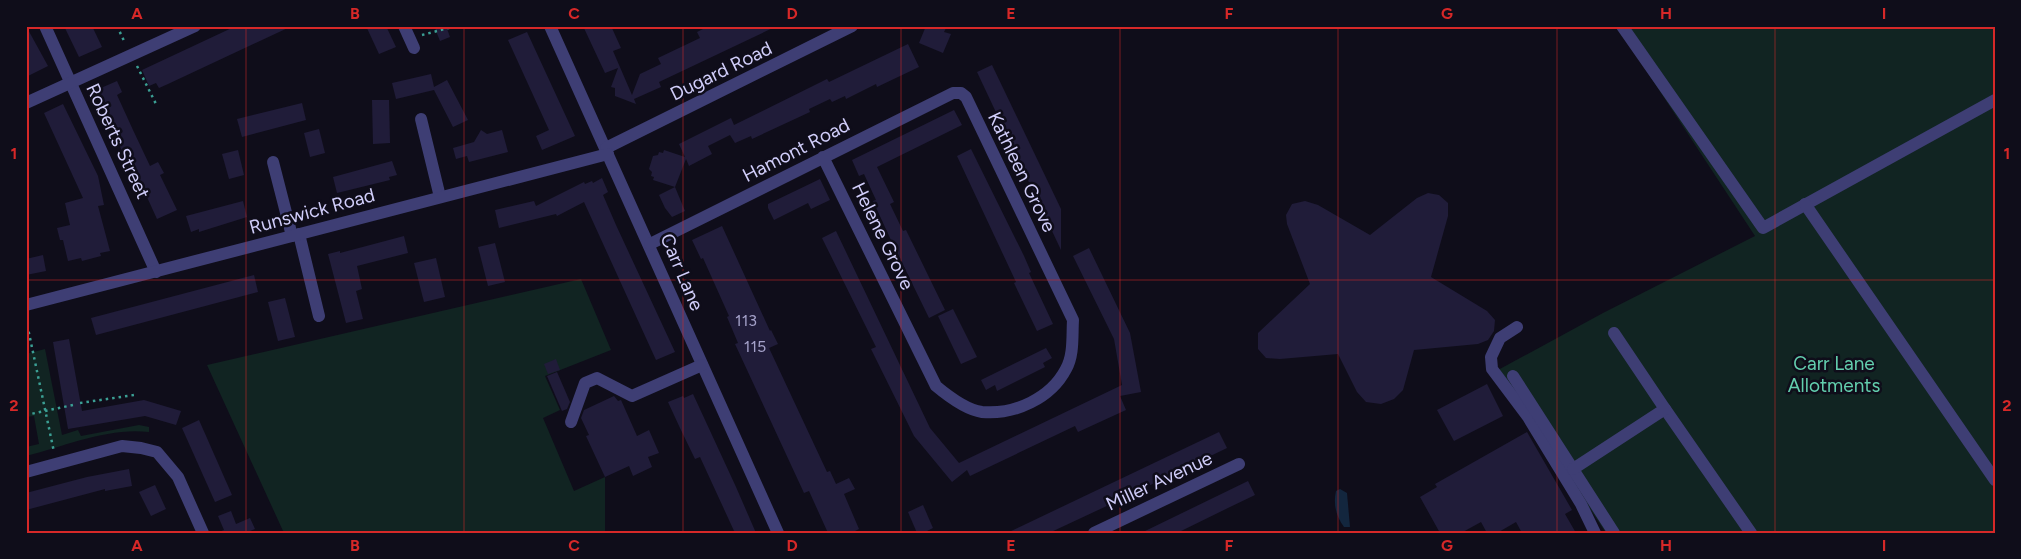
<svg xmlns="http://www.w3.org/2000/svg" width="2021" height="559" font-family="Figtree,sans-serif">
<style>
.green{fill:#112422}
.water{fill:#13263e}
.building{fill:#201c39}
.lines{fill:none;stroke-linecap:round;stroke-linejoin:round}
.path{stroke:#3b9f94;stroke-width:2.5;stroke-dasharray:2.5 4;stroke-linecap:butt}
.minor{stroke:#3e3e74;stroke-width:12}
.grid{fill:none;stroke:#d62828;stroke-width:1;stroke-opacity:0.55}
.labels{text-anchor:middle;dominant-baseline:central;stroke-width:5;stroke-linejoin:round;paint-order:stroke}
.number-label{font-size:16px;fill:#a4a1c9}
.street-label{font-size:19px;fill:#d0cdf9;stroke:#0f0d1a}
.park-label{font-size:19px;fill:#63ceae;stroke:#0f0d1a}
.neatline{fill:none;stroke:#d62828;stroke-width:2}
.grid-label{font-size:16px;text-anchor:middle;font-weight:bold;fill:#d62828}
</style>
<rect width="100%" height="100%" fill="#0f0d1a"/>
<!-- green -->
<g class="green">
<polygon points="1617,26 1995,26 1995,533 1606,533 1498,370 1603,313 1755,236"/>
<polygon points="581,279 611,350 545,376 560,410 543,418 574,491 605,477 605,533 284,533 207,365"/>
<path d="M45 349 62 435 78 430 81 436 139 425 149 427V432C109 427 65 446 26 456V447L39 444 34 416 26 417V354Z"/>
</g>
<!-- water -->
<path class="water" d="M1340 489 1347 493 1350 527H1344C1336 516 1333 504 1336 491Z"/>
<!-- building -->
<g class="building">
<polygon points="26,26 48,66 26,77"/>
<polygon points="64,26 92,26 102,47 79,57"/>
<polygon points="236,26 292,26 168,84 159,88 156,83 149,86 142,70"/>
<polygon points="366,26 386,26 396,47 379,54"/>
<polygon points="434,26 446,26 450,37 440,41"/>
<polygon points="583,26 611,26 621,48 613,51 632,95 640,74 661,64 658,58 700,38 697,32 709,26 777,26 659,82 661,87 634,99 636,104 615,96 615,88 611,87 618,68 605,73"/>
<polygon points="926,26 947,26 944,32 951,34 943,53 919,43"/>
<polygon points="527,32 575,136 542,150 536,136 549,130 508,40"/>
<polygon points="908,44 919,67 877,87 876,84 846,99 845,96 832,102 830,99 809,109 810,112 752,139 751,136 735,143 730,135 708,146 712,154 689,166 686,159 675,187 685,211 672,217 665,208 659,195 675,187 653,180 654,177 651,176 652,172 649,169 653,156 658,155 659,152 663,153 664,150 685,157 679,144 731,118 734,125 827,79 829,82"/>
<polygon points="992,65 1061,209 1061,250 977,72"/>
<polygon points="431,74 434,87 447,80 468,120 453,127 434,90 396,99 392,83"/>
<polygon points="117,81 122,92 117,95 133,130 150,166 158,162 164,173 160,175 177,210 157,219 141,184 138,185 94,91"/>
<polygon points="372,100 389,100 390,143 373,144"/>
<polygon points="302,103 306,120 242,137 237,119"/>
<polygon points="63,104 98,176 104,205 98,206 110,251 100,253 101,256 82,261 81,258 68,261 63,240 60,240 57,228 70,225 65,203 83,198 44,113"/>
<polygon points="954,110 962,125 877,167 894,202 890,204 903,231 906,230 945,310 929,318 890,238 873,201 876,200 864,174 859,176 852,160"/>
<polygon points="319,129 325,153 310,157 304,133"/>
<polygon points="481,130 487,134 502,130 508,152 469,162 467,156 456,159 453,148 474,142"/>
<polygon points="971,149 1024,256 1031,272 1029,273 1053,324 1037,331 1014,283 1016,282 957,156"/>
<polygon points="238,150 244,175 229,179 222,154"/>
<polygon points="392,161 397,175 389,177 390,180 337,193 333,177"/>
<polygon points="602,178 608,192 603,195 616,225 675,352 656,360 584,202 557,216 556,214 499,228 495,210 534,201 536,206 584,182 585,184 592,181 593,183"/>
<polygon points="820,179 830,200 811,209 808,203 774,220 768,208 768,204"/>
<polygon points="1428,193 1439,195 1448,203 1448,216 1431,277 1487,311 1495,320 1494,331 1488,340 1478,344 1414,350 1403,390 1394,399 1381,404 1366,402 1357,392 1338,354 1280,359 1266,358 1258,349 1258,333 1310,284 1287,224 1286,215 1292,204 1305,201 1318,205 1370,235 1417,198"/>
<polygon points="243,201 247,217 199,232 199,229 191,232 186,216"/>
<polygon points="722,226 770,331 771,330 778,344 769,348 827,472 830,471 836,484 849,478 855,489 844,494 859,529 851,533 828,533 809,491 804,493 735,344 738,343 727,317 729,316 703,258 701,259 692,240"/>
<polygon points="836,231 930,428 959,463 1122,385 1114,339 1073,256 1089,248 1130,333 1141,392 1120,396 1126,410 1078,432 1075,426 970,476 967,470 952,482 914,436 871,349 876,347 822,238"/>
<polygon points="404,236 408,253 357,266 362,289 356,291 363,319 346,323 328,254 340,251 340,253"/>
<polygon points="495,243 505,282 488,286 478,247"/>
<polygon points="43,255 46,271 26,275 26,259"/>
<polygon points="436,258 445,297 424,302 414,263"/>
<polygon points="254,275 258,292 96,335 91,318"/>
<polygon points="285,298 295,337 278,341 268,302"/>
<polygon points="953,309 977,357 961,364 938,316"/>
<polygon points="69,339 82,411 144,400 181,411 176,425 145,416 68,429 53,342"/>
<polygon points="1046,348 1052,358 1043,363 1045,367 997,391 995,385 986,390 981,380"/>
<polygon points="556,359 560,370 548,374 544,364"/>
<polygon points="557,372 570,402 567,409 562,411 547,376"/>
<polygon points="1487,384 1503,416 1454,441 1437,410"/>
<polygon points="693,394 736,487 756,533 735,533 700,457 695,459 680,428 668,402 683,396 684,398"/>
<polygon points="614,396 618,401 621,400 637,436 649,430 659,453 648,457 652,467 633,476 629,466 605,477 586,436 589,435 581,418 584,410"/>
<polygon points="199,420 232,495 215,502 182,428"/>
<polygon points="1219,432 1227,448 1111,504 1049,533 1007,533"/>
<polygon points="1527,432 1572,510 1565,514 1576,533 1522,533 1516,522 1497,533 1487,533 1481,522 1461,533 1440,533 1420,497 1437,487 1435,484"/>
<polygon points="129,469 132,486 105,491 105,489 26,510 26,493 87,477"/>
<polygon points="1248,481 1255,495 1230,507 1177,533 1141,533"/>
<polygon points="155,485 166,509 151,516 139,492"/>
<polygon points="923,505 933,528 923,533 917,533 908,512"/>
<polygon points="231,511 236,524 250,518 255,529 245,533 216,533 224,530 218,516"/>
</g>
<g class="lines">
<!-- path -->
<g class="path">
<polyline points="117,26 125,43"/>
<polyline points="348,26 349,29"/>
<polyline points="422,35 456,26"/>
<polyline points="137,66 157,106"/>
<polyline points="26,319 54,452"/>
<polyline points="80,403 134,395"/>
<polyline points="26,415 73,405"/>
</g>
<!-- minor -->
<g class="minor">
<polyline points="45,26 156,272"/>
<polyline points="404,26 414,48"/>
<polyline points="550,26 778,533"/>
<polyline points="1622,26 1763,228 1995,100"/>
<polyline points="26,103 195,26"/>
<polyline points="421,119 440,197"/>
<polyline points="606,148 852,26"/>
<polyline points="273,162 292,236"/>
<polyline points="1805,204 1995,480"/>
<polyline points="299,234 319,316"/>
<path d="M650 244 953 93H961L966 97 1073 320C1072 336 1074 355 1066 369 1051 398 1015 415 982 412 967 410 948 396 936 386L823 157"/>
<polyline points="26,305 608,154"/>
<polyline points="1517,327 1500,338 1491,357 1492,369 1528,417 1581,504 1595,533"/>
<polyline points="1513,376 1614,533"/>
<polyline points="1665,409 1751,533"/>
<polyline points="571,422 585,383 597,378 632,396 702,365"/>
<polyline points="1573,469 1665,409 1614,333"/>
<polyline points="26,472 122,446 141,448 157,452 178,477 203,533"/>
<polyline points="1094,533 1239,464"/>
</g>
</g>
<!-- grid -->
<path class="grid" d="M246 26V533M464 26V533M683 26V533M901 26V533M1120 26V533M1338 26V533M1557 26V533M1775 26V533M26 280H1995"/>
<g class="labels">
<!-- number labels -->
<g class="number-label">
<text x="746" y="320">113</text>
<text x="755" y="346">115</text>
</g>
<!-- street labels -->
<g class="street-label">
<text transform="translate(721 71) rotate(-26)">Dugard Road</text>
<text transform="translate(118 141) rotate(65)">Roberts Street</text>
<text transform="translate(796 150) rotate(-27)">Hamont Road</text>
<text transform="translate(1022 172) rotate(64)">Kathleen Grove</text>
<text transform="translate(312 211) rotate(-15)">Runswick Road</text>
<text transform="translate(883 236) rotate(64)">Helene Grove</text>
<text transform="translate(682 272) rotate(67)">Carr Lane</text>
<text transform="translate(1159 481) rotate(-25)">Miller Avenue</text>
</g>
<!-- park labels -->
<g class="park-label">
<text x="1834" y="363">Carr Lane<tspan x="1834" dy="22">Allotments</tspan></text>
</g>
</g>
<!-- border -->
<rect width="2021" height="559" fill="none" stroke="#0f0d1a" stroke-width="55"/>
<rect x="28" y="28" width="1966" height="504" class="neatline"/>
<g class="grid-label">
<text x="137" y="19">A</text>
<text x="355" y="19">B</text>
<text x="574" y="19">C</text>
<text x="792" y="19">D</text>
<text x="1011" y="19">E</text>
<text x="1229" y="19">F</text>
<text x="1447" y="19">G</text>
<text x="1666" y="19">H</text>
<text x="1884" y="19">I</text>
<text x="14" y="159">1</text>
<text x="2007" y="159">1</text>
<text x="14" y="411">2</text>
<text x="2007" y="411">2</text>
<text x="137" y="551">A</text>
<text x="355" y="551">B</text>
<text x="574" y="551">C</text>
<text x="792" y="551">D</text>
<text x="1011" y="551">E</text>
<text x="1229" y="551">F</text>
<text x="1447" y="551">G</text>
<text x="1666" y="551">H</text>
<text x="1884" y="551">I</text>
</g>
</svg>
